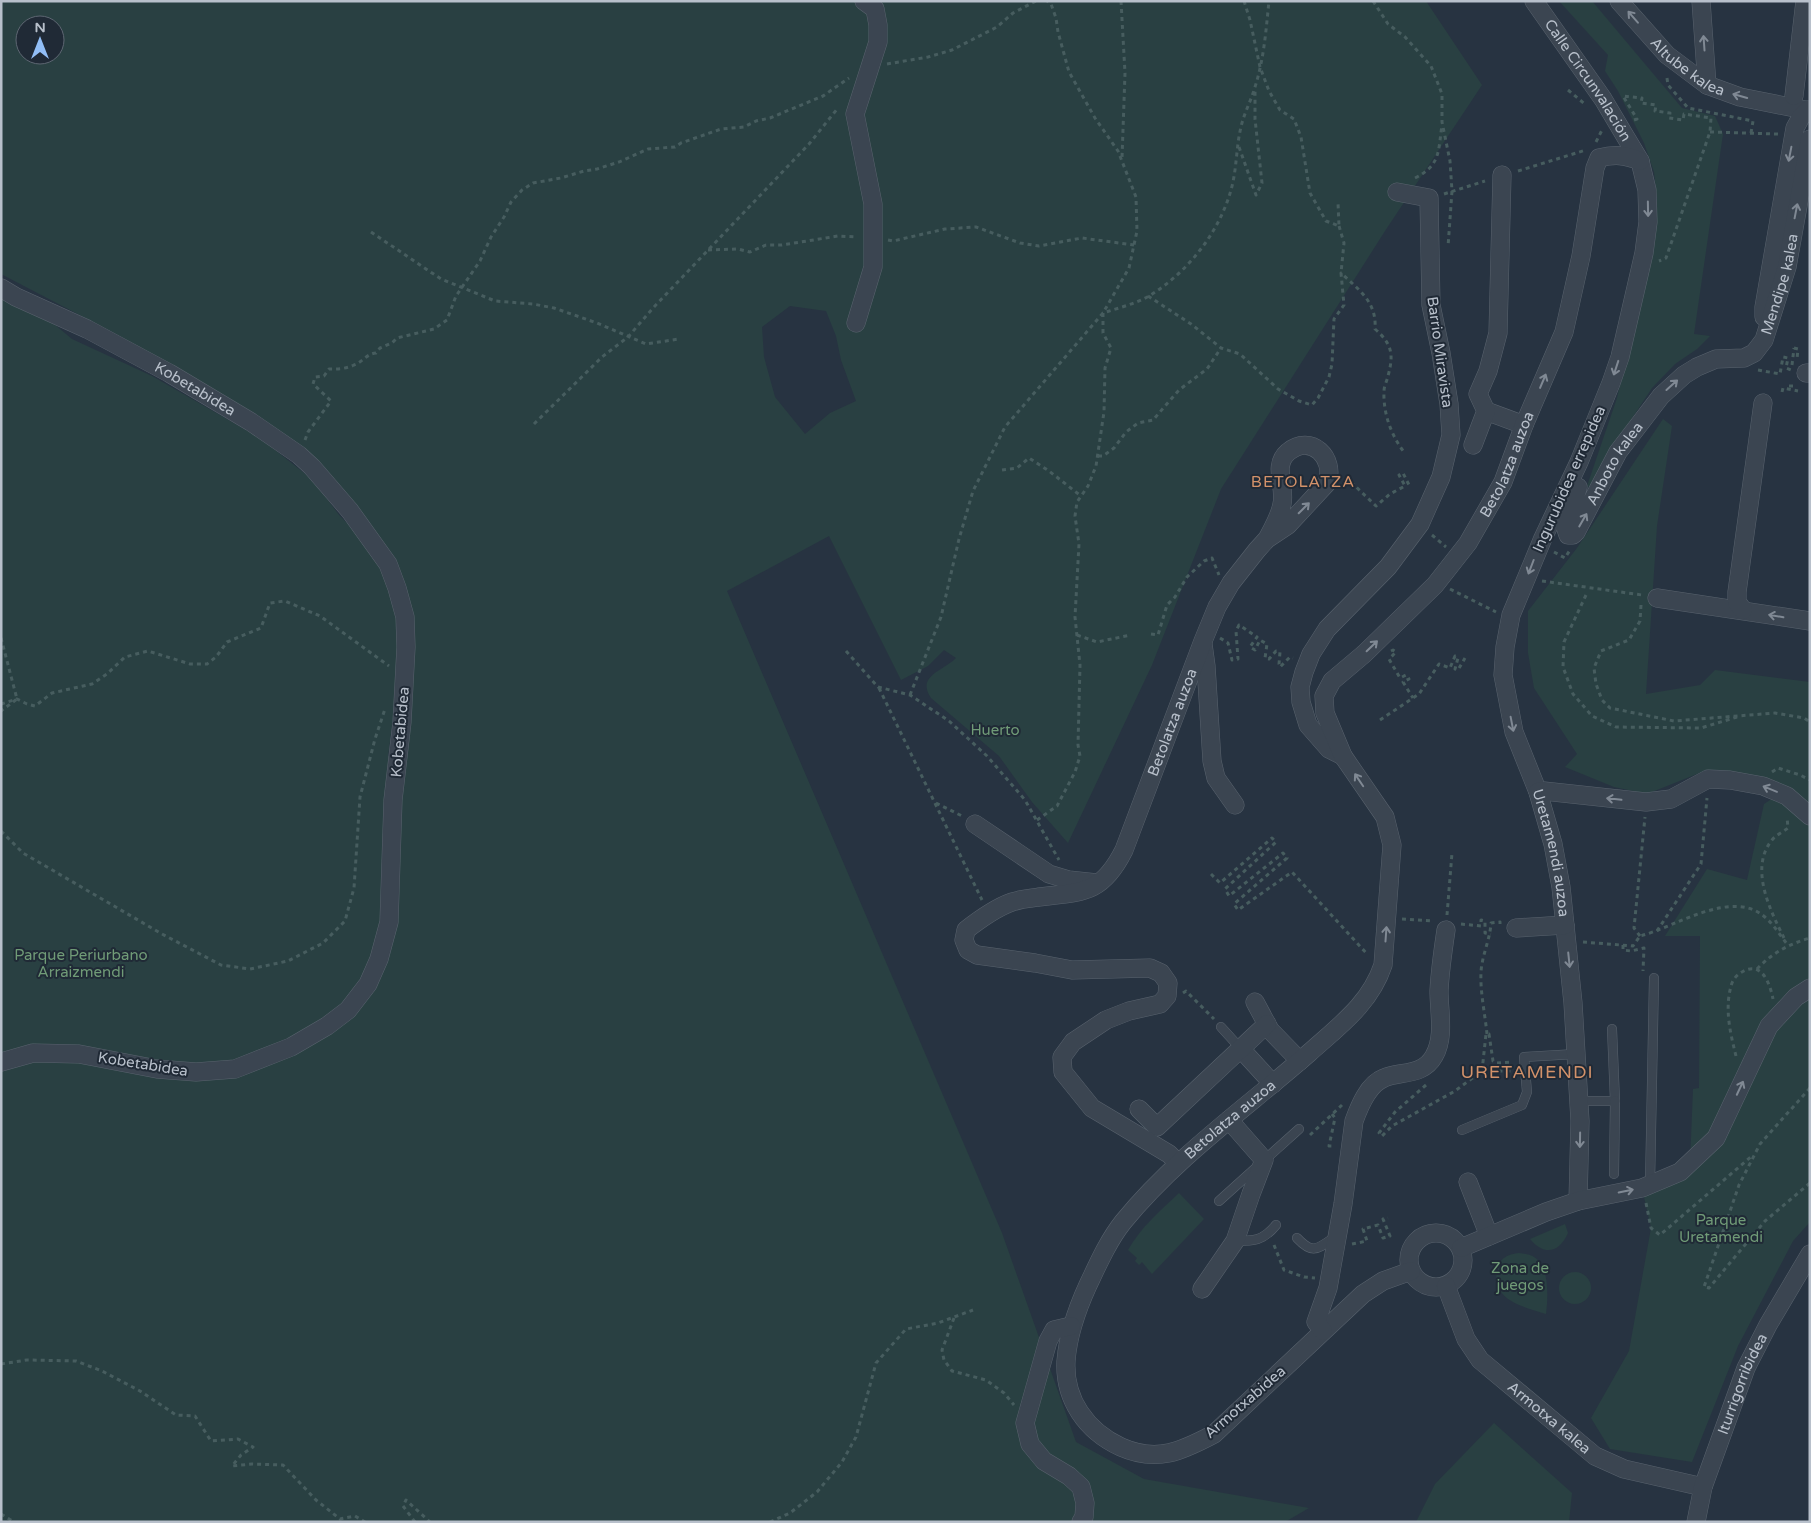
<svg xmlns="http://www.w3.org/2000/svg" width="1811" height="1523" font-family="'Varela Round',sans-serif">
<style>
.green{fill:#294042;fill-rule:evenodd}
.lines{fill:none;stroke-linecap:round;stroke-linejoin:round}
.lane-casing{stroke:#59636e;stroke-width:10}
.street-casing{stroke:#59636e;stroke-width:19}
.path{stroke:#475d5f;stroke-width:3;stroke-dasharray:4 4;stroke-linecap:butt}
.lane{stroke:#3b4551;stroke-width:9}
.street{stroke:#3b4551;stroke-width:18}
.oneway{stroke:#808994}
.labels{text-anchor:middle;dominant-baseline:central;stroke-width:4;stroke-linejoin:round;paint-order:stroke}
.street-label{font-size:15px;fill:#b8c0cb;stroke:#202a36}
.park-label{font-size:15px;fill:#709b77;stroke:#202a36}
.neighbourhood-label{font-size:16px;letter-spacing:1px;fill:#d3926a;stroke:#202a36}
.quarter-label{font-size:18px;letter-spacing:1px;fill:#d3926a;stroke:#202a36}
</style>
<rect width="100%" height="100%" fill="#273341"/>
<!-- green -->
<g class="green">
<path d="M1 1H1426L1482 85 1385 231 1221 489 1152 665 1068 843 1032 802 999 756 931 698C916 676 943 671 956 658L944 650 928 666 901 680 829 536 727 591 1002 1233 1076 1442 1144 1479 1309 1508 1285 1522H1V296L54 324 72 339 152 376 260 438 313 480 339 515 386 562 350 500 317 459 256 414 116 334 1 274ZM25 25H55V55H25ZM790 306 826 311 836 336 841 360 856 401 830 413 805 434 775 397 764 357 762 327ZM405 650 389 756H388L401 659Z"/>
<polygon points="1559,1 1592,1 1682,108 1715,116 1723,134 1694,334 1710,336 1697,349 1675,364 1652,388 1623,432 1590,488 1587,486 1617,398 1653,244 1657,199 1654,172 1644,143 1618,91 1605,71 1608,55"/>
<polygon points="1663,419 1672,426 1657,526 1646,694 1700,685 1715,670 1810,682 1810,1222 1793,1241 1738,1346 1692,1462 1610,1449 1591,1418 1629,1351 1651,1228 1642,1188 1690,1163 1693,1089 1699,1088 1700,936 1665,936 1707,869 1747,880 1764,804 1790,787 1742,774 1707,770 1647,794 1614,787 1565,767 1577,754 1534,688 1528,653 1528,611 1577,548"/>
<path d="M1179 1193 1204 1219 1152 1274 1142 1262 1139 1265 1135 1261 1137 1258 1128 1250C1141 1227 1160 1211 1179 1193Z"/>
<path d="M1565 1224 1568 1233C1559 1253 1544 1256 1530 1239Z"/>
<path d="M1519 1253C1524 1254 1530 1254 1534 1257 1550 1266 1548 1299 1546 1314 1524 1307 1488 1300 1498 1267 1501 1257 1509 1254 1519 1253Z"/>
<circle cx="1575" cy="1288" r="16"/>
<polygon points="1494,1423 1572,1493 1569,1522 1416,1522 1435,1484"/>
</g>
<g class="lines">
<defs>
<g id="lane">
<polyline points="1221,1027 1241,1049"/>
<polyline points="1579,1101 1615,1101 1612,1029"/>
<polyline points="1462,1130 1522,1105 1527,1092 1524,1057 1576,1054"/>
<polyline points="1614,1174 1615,1101"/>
<polyline points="1650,1185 1654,978"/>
<polyline points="1219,1201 1299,1129"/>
<path d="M1297 1238C1313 1255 1317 1249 1335 1237"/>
<path d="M1235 1241C1254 1241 1263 1241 1276 1225"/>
</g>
<g id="street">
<path id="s1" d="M1534 1 1603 99 1625 136 1640 161 1647 190 1648 222 1644 253 1620 357 1611 383 1579 462 1543 538 1511 615 1505 647 1503 675 1514 732 1538 792 1553 844 1561 887 1573 1003 1580 1121 1578 1201"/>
<path id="s2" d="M1619 1 1667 55 1707 85 1740 97 1810 111"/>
<polyline points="1701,1 1707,85"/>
<polyline points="1794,96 1805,1"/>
<path id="s3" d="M1 288 16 297 87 329 169 373 251 422 299 455 312 467 350 511 388 564 397 588 405 617 406 647 402 722 393 800 389 922 379 959 368 984 348 1010 327 1026 291 1047 235 1069 196 1072 157 1069 79 1054 33 1053 1 1062"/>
<polyline points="1764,317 1764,307 1795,128 1801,117 1808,110"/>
<polyline points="856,323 873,267 873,204 855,114 878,42 878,25 875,9 864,1"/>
<polyline points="1806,373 1810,373"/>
<polyline points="1486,411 1524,425"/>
<polyline points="1473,445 1486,411 1478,394 1488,371 1498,333 1502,175"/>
<path id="s4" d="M1578 487 1567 523 1566 529 1568 535H1573L1576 532 1618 452 1661 396 1684 375 1697 367 1716 359 1744 358 1754 353 1764 340 1787 267 1810 139"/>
<polyline points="1657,598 1810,621"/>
<polyline points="1743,610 1737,602 1737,592 1763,403"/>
<polyline points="1203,644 1206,666 1212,761 1216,778 1235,805"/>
<polyline points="1343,756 1329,749 1308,725 1301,702 1300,687 1304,672 1311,654 1327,629 1388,567 1420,524 1441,477 1451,435 1449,404 1441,353 1431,305 1429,198 1397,192"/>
<polyline points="1538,792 1544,791 1646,802 1671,799 1708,779 1730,780 1763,786 1787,796 1810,816"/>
<polyline points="975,824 1049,874 1069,880 1097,883"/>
<polyline points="1516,928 1565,925"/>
<polyline points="1255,1002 1270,1030 1300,1061"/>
<polyline points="1241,1049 1273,1084"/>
<polyline points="1139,1109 1157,1127 1267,1024"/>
<path id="s5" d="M1178 1163 1169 1154 1092 1108 1063 1072 1062 1057 1073 1042 1106 1020 1129 1011 1160 1004 1167 996 1168 983 1161 973 1150 968 1072 970 1035 963 977 955 968 950 964 940 966 930C980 919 995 908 1012 902 1021 899 1031 898 1039 897 1083 892 1102 894 1124 850L1203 641 1217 607 1231 583 1257 550 1267 539 1288 525 1327 483C1336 458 1311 433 1288 452 1272 466 1286 486 1282 504 1280 516 1273 528 1267 539"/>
<polyline points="1468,1182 1489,1236"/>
<circle cx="1436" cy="1260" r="27"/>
<polyline points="1461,1248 1546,1212 1578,1201 1642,1188 1680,1172 1716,1138 1769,1026 1796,997 1810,988"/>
<path id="s6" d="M1411 1271 1383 1281 1363 1294 1214 1434C1182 1451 1157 1463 1121 1447 1086 1431 1064 1399 1066 1361 1068 1334 1077 1309 1088 1285 1098 1264 1108 1241 1123 1222 1176 1157 1246 1108 1309 1053 1339 1026 1370 1004 1383 965L1392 845 1385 817 1343 756 1325 713 1324 696 1332 681 1364 654 1435 585 1468 543 1503 482 1524 425 1564 332 1581 256 1595 168 1599 158C1615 154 1625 155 1640 161"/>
<path id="s7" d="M1446 1286 1466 1339 1480 1360 1595 1456 1624 1469 1703 1487"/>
<polyline points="1202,1289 1235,1241 1251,1194 1264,1160 1229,1120"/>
<polyline points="1071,1326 1054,1330 1048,1341 1025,1423 1030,1444 1044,1461 1069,1476 1081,1487 1085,1503 1084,1517 1081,1522"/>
<path d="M1323 1331 1316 1322 1328 1288 1343 1204 1354 1121C1359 1107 1368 1084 1384 1078 1401 1071 1423 1076 1434 1056 1445 1037 1439 1012 1439 991 1440 971 1443 950 1446 930"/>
<path id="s8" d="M1696 1522 1703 1487 1746 1368 1768 1325 1810 1254"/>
</g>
</defs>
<!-- lane casing -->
<use href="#lane" class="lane-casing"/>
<!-- street casing -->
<use href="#street" class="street-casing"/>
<!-- path -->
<g class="path">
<polyline points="1121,1 1125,73 1122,158"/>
<polyline points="1244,1 1250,20 1260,67 1269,91 1280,110 1294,119 1301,137 1310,193 1326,221 1339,226 1338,203"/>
<polyline points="1373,1 1388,24 1405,37 1431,66 1442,94 1442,122 1450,161 1452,191 1448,247"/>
<polyline points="887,64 928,57 952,50 997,27 1013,13 1036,1"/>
<polyline points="1667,78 1668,85 1688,108 1753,121 1751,133"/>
<polyline points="1568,90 1586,105"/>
<polyline points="1634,120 1637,119 1623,96 1642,98 1641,103 1656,105 1655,111 1670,113 1669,118 1683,120 1684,114 1711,118 1710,132 1666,258 1659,261"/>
<polyline points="1710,132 1778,134"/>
<polyline points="1596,142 1602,130"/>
<polyline points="1239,147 1256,195 1262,183 1255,119 1255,91"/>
<polyline points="1518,171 1586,150"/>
<path d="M1415 178C1441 165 1438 151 1442 125"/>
<polyline points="1444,194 1485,181"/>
<polyline points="1339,226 1344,243 1341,273"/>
<polyline points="371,232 441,279 495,301 533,304 554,308 597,323 646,344 679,339"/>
<polyline points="888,240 893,241 945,229 976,227 1020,243 1039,246 1082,238 1134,245"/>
<polyline points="708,250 738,249 750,252 766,245 782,245 838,236 857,237"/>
<path d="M1148 296 1191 324 1221 348 1240 354 1278 389 1299 401 1312 405 1318 398 1329 377 1332 364 1334 319 1344 305 1341 273C1359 290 1377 302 1375 329 1392 344 1394 354 1388 376 1387 381 1384 386 1384 391 1383 413 1391 435 1404 452"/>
<polyline points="1794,348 1798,349 1797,359"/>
<polyline points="1792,365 1794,348"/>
<polyline points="1758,370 1780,374 1783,357 1788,358 1786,368 1791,370"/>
<polyline points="1789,386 1793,386 1793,383"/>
<polyline points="1782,392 1783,388 1798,391"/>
<polyline points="534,424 602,357 628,337 653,308 809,144 838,108"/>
<path d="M305 440 308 432 331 401 313 384 315 377 324 376 329 369C337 369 346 369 354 365 363 362 366 354 376 353L380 348 392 343 397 338 434 329 447 320 456 296 480 261 491 237 504 217 511 202 522 190 533 183 561 178 584 171 597 169 619 162 648 149 675 147 681 143 721 129 744 127 756 121 770 118 823 96 849 78"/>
<polyline points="1098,456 1103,456 1114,448 1126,432 1138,423 1153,420 1179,390 1207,369 1221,348"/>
<polyline points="1002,470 1017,468 1029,458 1049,471 1081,496"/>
<polyline points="1351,482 1376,506 1390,494 1405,486 1399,475 1403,473 1410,487"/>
<polyline points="1432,535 1446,547"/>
<polyline points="1554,552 1565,558 1570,550"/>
<polyline points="1542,581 1642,595"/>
<polyline points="1450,589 1496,612"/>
<polyline points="1586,595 1564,642 1563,667 1573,694 1592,716 1616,727 1701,728 1737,717"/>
<polyline points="1641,605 1640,621 1629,640 1601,651 1594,668 1596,684 1602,700 1610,708 1674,721 1775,713 1804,718 1810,722"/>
<polyline points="1151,634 1158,635 1167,605 1175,597 1187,577 1204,561 1212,558 1219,575"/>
<polyline points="1077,635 1097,642 1131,635"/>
<polyline points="1,638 17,699 1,711"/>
<polyline points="1220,638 1228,643 1232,660 1238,659 1236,631 1239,625 1257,637 1250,647 1255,650 1260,640 1267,644 1265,658 1269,659 1276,651 1280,652 1279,664 1280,667 1290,657 1293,658"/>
<polyline points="846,651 878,687 910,695 949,721 987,756 1025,800 1059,860"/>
<polyline points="1391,651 1393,650 1396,652 1389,659 1400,678 1406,675 1409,679 1403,682 1413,698"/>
<polyline points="879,688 982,900"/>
<path d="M910 695 941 617 959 539 973 491 1005 427 1103 313C1118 308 1135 304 1149 296 1187 273 1219 233 1231 190 1237 169 1236 147 1241 127 1244 113 1251 101 1255 87 1264 59 1266 30 1269 1"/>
<polyline points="1,704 17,699 27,704 35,706 52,693 92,684 107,674 125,657 148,651 190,664 207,664 216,657 227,642 261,628 270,603 285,601 320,616 389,666"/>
<polyline points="1380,720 1419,694 1439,664 1450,668 1455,656 1458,658 1455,669 1458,670 1465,658"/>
<polyline points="1772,772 1778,768 1800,775 1810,780"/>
<polyline points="936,803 962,816"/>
<polyline points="1037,820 1057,806 1075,772 1080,756 1078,745 1080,665 1075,617 1079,544 1075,516 1077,502 1088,486 1096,466 1104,412 1105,368 1111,348 1103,333 1103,313 1129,268 1137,231 1136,197 1118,151 1095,118 1069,72 1058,32 1056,18 1051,4 1047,1"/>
<polyline points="1,831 23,853 162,934 221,965 250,969 288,961 323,943 345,921 354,888 360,797 375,739 385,709"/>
<polyline points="1211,874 1220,883 1272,838 1276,842 1225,889 1229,896 1283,853 1287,858 1234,904 1238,910 1292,872 1368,955"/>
<polyline points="1447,915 1452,853"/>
<polyline points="1402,919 1432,921"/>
<polyline points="1461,924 1481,926 1481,920 1485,921 1485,933 1491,934"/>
<polyline points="1657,931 1701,864 1707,798"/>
<polyline points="1640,936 1634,928 1645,817"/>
<path d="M1784 938C1770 910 1749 868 1772 840 1776 835 1783 832 1788 828L1787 817"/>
<path d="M1583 942 1633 946 1640 936C1676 927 1733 887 1766 918 1775 926 1781 937 1788 945"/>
<polyline points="1623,945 1623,950 1631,951 1644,948 1643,971"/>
<path d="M1757 969C1772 953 1789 944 1810 938"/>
<polyline points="1183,993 1186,991 1214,1019"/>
<path d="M1487 1034C1485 1014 1480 992 1481 972 1482 955 1490 940 1491 923L1500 922V924"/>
<path d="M1736 1056C1730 1032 1724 1007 1732 983 1734 978 1738 974 1742 972 1762 960 1770 984 1773 999"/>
<polyline points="1482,1071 1486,1034 1489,1034 1493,1061 1497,1063 1512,1062"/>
<polyline points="1426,1085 1395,1112 1379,1133 1382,1136 1392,1126 1455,1091 1482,1071 1514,1071"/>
<polyline points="1810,1088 1760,1144 1739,1185 1704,1287 1709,1288 1765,1221 1810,1183"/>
<polyline points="1332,1114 1335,1118 1329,1146 1334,1146"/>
<polyline points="1310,1135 1342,1105"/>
<polyline points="1646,1203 1651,1228 1660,1235 1753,1155"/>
<polyline points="1352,1244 1367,1241 1363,1229 1378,1225 1383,1238 1390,1236 1383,1219 1388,1218"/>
<polyline points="1274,1245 1284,1270 1304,1277 1315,1278"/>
<polyline points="954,1318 942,1350 944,1360 952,1371 986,1380 1004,1393 1014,1405"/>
<polyline points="1,1364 27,1360 76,1361 102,1371 140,1391 176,1415 195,1416 211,1441 238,1439 253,1447 241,1455 232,1466 252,1464 283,1465 316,1500 340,1519 355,1516 365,1522"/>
<polyline points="1,1514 14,1522"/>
<polyline points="415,1522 403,1506 406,1500 430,1522"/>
<polyline points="770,1522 790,1513 817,1492 842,1462 856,1437 876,1363 906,1329 938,1323 973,1310"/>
</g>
<!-- lane -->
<use href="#lane" class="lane"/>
<!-- street -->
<use href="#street" class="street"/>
</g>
<!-- one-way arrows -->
<defs><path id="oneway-shaft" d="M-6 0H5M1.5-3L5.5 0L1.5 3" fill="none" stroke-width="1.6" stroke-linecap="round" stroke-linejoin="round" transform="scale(1.25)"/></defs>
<g class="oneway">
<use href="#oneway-shaft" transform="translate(1633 17) rotate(-131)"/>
<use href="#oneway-shaft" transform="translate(1704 43) rotate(-94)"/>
<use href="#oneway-shaft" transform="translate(1740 96) rotate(-164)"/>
<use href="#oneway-shaft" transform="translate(1790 154) rotate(101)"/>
<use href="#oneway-shaft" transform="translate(1648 209) rotate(89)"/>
<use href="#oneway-shaft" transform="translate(1796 211) rotate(-79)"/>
<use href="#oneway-shaft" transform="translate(1616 368) rotate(108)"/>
<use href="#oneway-shaft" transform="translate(1543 381) rotate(-67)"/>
<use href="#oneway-shaft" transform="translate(1672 385) rotate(-42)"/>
<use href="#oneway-shaft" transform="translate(1304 508) rotate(-45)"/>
<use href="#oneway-shaft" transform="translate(1583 520) rotate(-60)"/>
<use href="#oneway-shaft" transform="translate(1531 567) rotate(111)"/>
<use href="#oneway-shaft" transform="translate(1776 616) rotate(-170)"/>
<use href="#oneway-shaft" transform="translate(1372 646) rotate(-44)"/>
<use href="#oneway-shaft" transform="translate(1512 724) rotate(79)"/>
<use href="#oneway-shaft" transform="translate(1359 780) rotate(-124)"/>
<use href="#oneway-shaft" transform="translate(1770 789) rotate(-158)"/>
<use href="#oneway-shaft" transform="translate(1614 799) rotate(-174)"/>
<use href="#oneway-shaft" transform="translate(1386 934) rotate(-86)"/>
<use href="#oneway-shaft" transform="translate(1569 960) rotate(84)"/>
<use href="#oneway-shaft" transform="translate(1740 1088) rotate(-65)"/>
<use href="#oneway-shaft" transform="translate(1580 1140) rotate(91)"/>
<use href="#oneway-shaft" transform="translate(1626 1191) rotate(-12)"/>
</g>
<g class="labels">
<!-- street labels -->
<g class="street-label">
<text stroke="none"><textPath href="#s2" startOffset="96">Altube kalea</textPath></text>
<text stroke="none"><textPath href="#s1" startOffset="96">Calle Circunvalación</textPath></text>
<text stroke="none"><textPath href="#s4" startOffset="401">Mendipe kalea</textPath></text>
<text transform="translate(1440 352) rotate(82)">Barrio Miravista</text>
<text stroke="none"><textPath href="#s3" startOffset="219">Kobetabidea</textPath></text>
<text stroke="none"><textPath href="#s6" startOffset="1571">Betolatza auzoa</textPath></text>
<text stroke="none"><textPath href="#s4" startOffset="138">Anboto kalea</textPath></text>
<text transform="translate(1569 479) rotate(-66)">Ingurubidea errepidea</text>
<text stroke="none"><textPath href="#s5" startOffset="854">Betolatza auzoa</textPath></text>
<text transform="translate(400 732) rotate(-85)">Kobetabidea</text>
<text stroke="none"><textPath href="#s1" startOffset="918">Uretamendi auzoa</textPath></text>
<text transform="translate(143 1064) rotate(9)">Kobetabidea</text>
<text stroke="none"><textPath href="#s6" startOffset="765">Betolatza auzoa</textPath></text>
<text stroke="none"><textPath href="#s8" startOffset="146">Iturrigorribidea</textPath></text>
<text transform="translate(1245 1402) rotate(-41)">Armotxabidea</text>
<text stroke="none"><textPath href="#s7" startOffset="172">Armotxa kalea</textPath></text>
</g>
<!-- park labels -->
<g class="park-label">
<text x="995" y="730">Huerto</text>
<text x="81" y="955">Parque Periurbano<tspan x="81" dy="17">Arraizmendi</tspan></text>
<text x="1721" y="1220">Parque<tspan x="1721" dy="17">Uretamendi</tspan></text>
<text x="1520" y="1268">Zona de<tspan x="1520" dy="17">juegos</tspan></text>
</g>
<!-- neighbourhood labels -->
<g class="neighbourhood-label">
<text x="1303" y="482">BETOLATZA</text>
</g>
<!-- quarter labels -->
<g class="quarter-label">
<text x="1527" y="1072">URETAMENDI</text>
</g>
</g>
<!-- border -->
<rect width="1811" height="1523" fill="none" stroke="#b8c0cb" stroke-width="5"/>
<!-- north arrow -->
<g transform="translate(40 40)"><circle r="24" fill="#202a36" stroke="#5d6672"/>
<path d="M0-4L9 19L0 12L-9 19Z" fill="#92bef6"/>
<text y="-8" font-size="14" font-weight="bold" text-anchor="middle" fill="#b8c0cb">N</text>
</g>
</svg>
